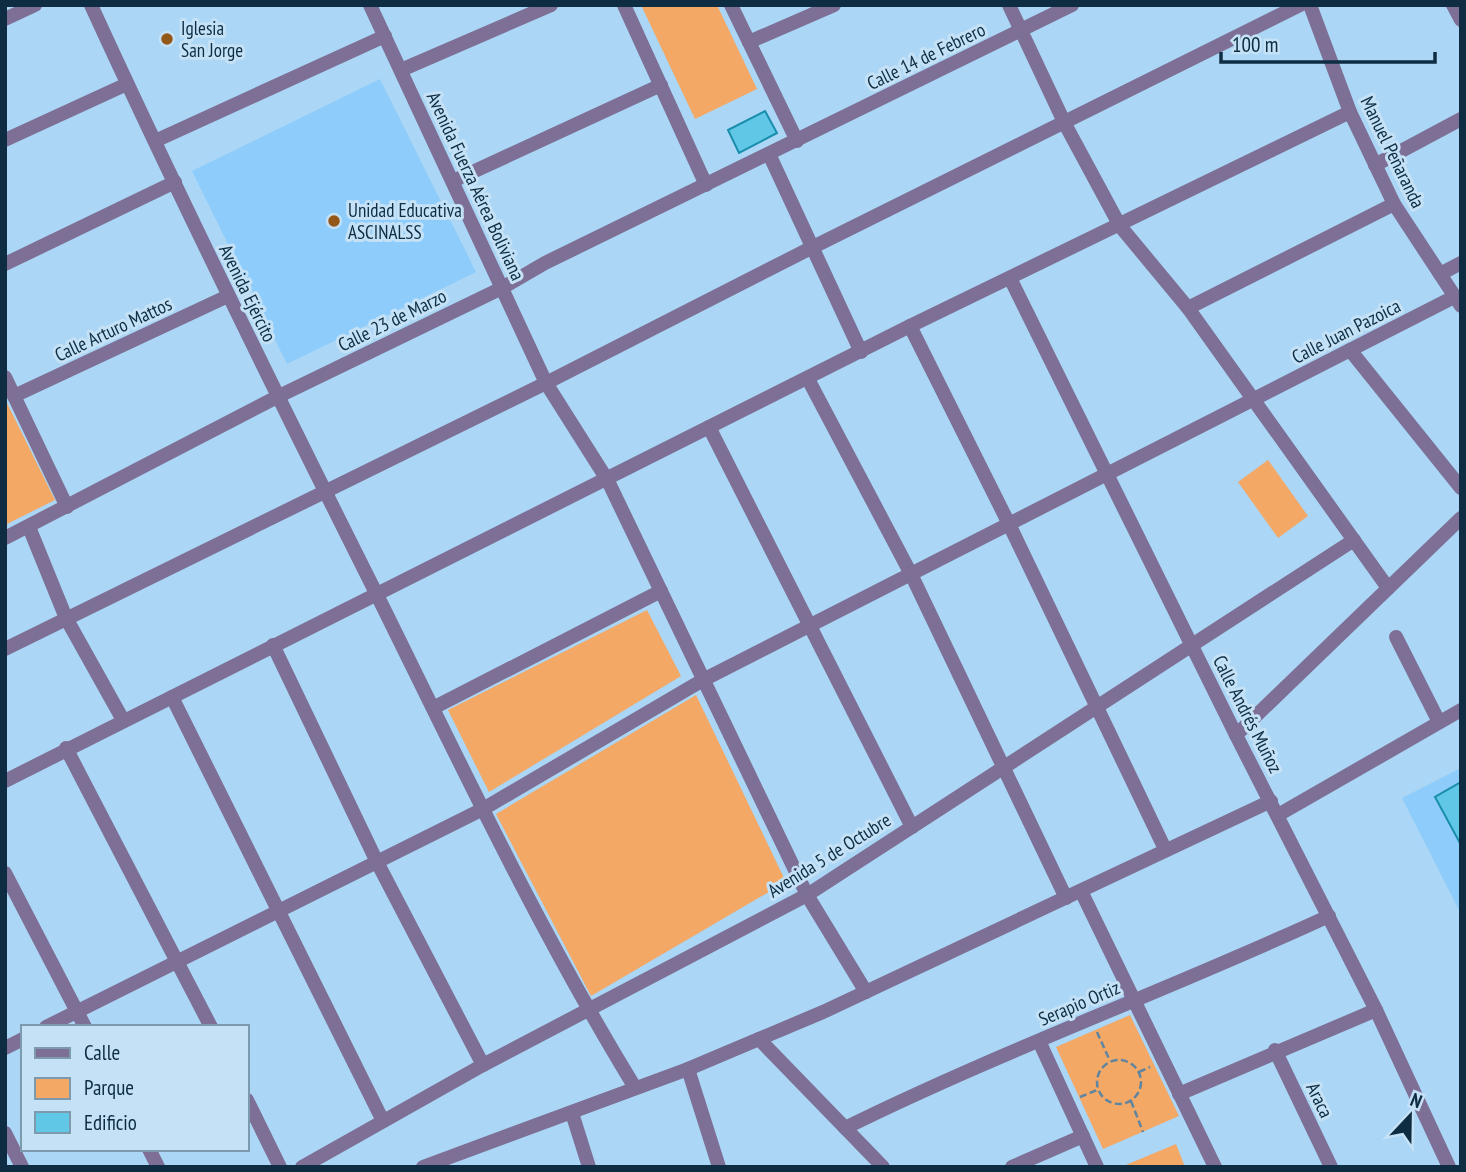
<svg xmlns="http://www.w3.org/2000/svg" width="1466" height="1172" font-family="'PT Sans Narrow',sans-serif">
<style>
.built{fill:#8ecdfb}
.green{fill:#f3a866}
.building{fill:#61c7e7;stroke:#198eac;stroke-width:2}
.lines{fill:none;stroke-linecap:round;stroke-linejoin:round}
.path{stroke:#6085a0;stroke-width:2.5;stroke-dasharray:7 3.5;stroke-linecap:butt}
.minor{stroke:#7d6f95;stroke-width:14}
.poi-dot{fill:#935718;stroke:#c5e1f6;stroke-width:2.5}
.labels{text-anchor:middle;dominant-baseline:central;stroke-width:6;stroke-linejoin:round;paint-order:stroke}
.poi-label{font-size:19px;fill:#0e2d42;stroke:#c5e1f6;text-anchor:start}
.street-label{font-size:19px;fill:#0e2d42;stroke:#c5e1f6}
</style>
<rect width="100%" height="100%" fill="#abd6f5"/>
<!-- built -->
<g class="built">
<polygon points="380,79 476,272 287,364 192,171"/>
<polygon points="1461,768 1461,914 1402,798"/>
</g>
<!-- green -->
<g class="green">
<polygon points="641,5 717,5 757,89 695,119"/>
<polygon points="5,399 55,500 5,525"/>
<polygon points="1268,460 1308,516 1278,538 1238,482"/>
<polygon points="647,610 681,676 489,792 448,710"/>
<polygon points="696,695 786,882 591,996 496,814"/>
<polygon points="1130,1015 1179,1116 1103,1149 1056,1047"/>
<polygon points="1176,1144 1185,1167 1121,1167"/>
</g>
<!-- building -->
<g class="building">
<polygon points="765,111 777,133 739,153 728,130"/>
<polygon points="1461,782 1461,845 1435,797"/>
</g>
<g class="lines">
<!-- path -->
<g class="path">
<polyline points="1097,1032 1110,1061"/>
<circle cx="1119" cy="1082" r="22"/>
<polyline points="1139,1072 1150,1067"/>
<polyline points="1080,1097 1097,1090"/>
<polyline points="1131,1101 1143,1132"/>
</g>
<!-- minor -->
<g class="minor">
<path d="M91 5C184 208 283 408 383 607 463 769 540 932 634 1086"/>
<polyline points="370,5 546,383 608,481 807,895 866,992"/>
<polyline points="624,5 706,185"/>
<polyline points="731,5 797,141"/>
<polyline points="1009,5 1065,124 1120,226 1188,308 1388,588"/>
<polyline points="1310,5 1350,112 1394,204 1461,306"/>
<polyline points="1453,5 1461,20"/>
<polyline points="5,19 35,5"/>
<polyline points="749,42 834,5"/>
<polyline points="401,70 551,5"/>
<polyline points="5,140 127,84"/>
<polyline points="155,141 385,36"/>
<polyline points="769,154 861,352"/>
<polyline points="1375,165 1461,119"/>
<polyline points="453,181 661,85"/>
<polyline points="5,264 175,182"/>
<polyline points="1440,274 1461,263"/>
<polyline points="1010,278 1236,735 1376,1010 1449,1167"/>
<polyline points="1188,308 1394,204"/>
<polyline points="910,326 1009,524 1165,849"/>
<polyline points="1350,350 1461,488"/>
<polyline points="5,377 67,507"/>
<polyline points="808,379 911,574 1066,898"/>
<polyline points="14,396 228,296"/>
<polyline points="709,427 912,827"/>
<polyline points="29,527 66,618 123,720"/>
<polyline points="5,538 277,397 502,288 545,263 1072,5"/>
<polyline points="1396,637 1439,722"/>
<polyline points="273,645 377,862 483,1065"/>
<polyline points="5,649 546,383 811,248 1300,5"/>
<polyline points="172,697 383,1121"/>
<polyline points="433,708 661,591"/>
<polyline points="1236,735 1461,518"/>
<polyline points="66,748 211,1027"/>
<polyline points="5,781 910,326 1350,112"/>
<polyline points="1278,815 1461,710"/>
<polyline points="5,873 85,1027"/>
<polyline points="1081,891 1215,1167"/>
<polyline points="46,1027 483,809 703,680 1454,297"/>
<polyline points="759,1039 883,1167"/>
<polyline points="1039,1041 1097,1167"/>
<polyline points="5,1048 23,1039"/>
<polyline points="1275,1050 1331,1167"/>
<polyline points="688,1069 719,1167"/>
<polyline points="1179,1094 1376,1010"/>
<polyline points="247,1100 280,1167"/>
<polyline points="572,1113 589,1167"/>
<path d="M845 1128C1003 1050 1169 990 1329 916"/>
<polyline points="5,1133 22,1167"/>
<polyline points="149,1149 158,1167"/>
<polyline points="302,1167 483,1065 807,895 1354,540"/>
<polyline points="423,1167 688,1069 823,1012 1271,801"/>
<polyline points="1012,1167 1083,1136"/>
</g>
</g>
<!-- markers -->
<g class="poi-dot">
<circle cx="167" cy="39" r="7"/>
<circle cx="334" cy="221" r="7"/>
</g>
<g class="labels">
<!-- poi labels -->
<g class="poi-label">
<text x="181" y="28">Iglesia<tspan x="181" dy="22">San Jorge</tspan></text>
<text x="348" y="210">Unidad Educativa<tspan x="348" dy="22">ASCINALSS</tspan></text>
</g>
<!-- street labels -->
<g class="street-label">
<text transform="translate(926 56) rotate(-26)">Calle 14 de Febrero</text>
<text transform="translate(1393 152) rotate(64)">Manuel Peñaranda</text>
<text transform="translate(476 186) rotate(65)">Avenida Fuerza Aérea Boliviana</text>
<text transform="translate(248 293) rotate(64)">Avenida Ejército</text>
<text transform="translate(392 320) rotate(-26)">Calle 23 de Marzo</text>
<text transform="translate(113 329) rotate(-25)">Calle Arturo Mattos</text>
<text transform="translate(1346 331) rotate(-27)">Calle Juan Pazoica</text>
<text transform="translate(1248 714) rotate(63)">Calle Andrés Muñoz</text>
<text transform="translate(829 855) rotate(-32)">Avenida 5 de Octubre</text>
<text transform="translate(1079 1003) rotate(-23)">Serapio Ortiz</text>
<text transform="translate(1320 1100) rotate(64)">Araca</text>
</g>
</g>
<!-- border -->
<rect width="1466" height="1172" fill="none" stroke="#0e2d42" stroke-width="14"/>
<!-- legend -->
<rect x="21" y="1025" width="228" height="126" fill="#c5e1f6" stroke="#7c99ae" stroke-width="2"/>
<rect x="35" y="1048" width="35" height="10" fill="#7d6f95" stroke="#7c99ae" stroke-width="2"/>
<text x="84" y="1060" font-size="21" fill="#0e2d42">Calle</text>
<rect x="35" y="1078" width="35" height="21" fill="#f3a866" stroke="#7c99ae" stroke-width="2"/>
<text x="84" y="1095" font-size="21" fill="#0e2d42">Parque</text>
<rect x="35" y="1112" width="35" height="21" fill="#61c7e7" stroke="#7c99ae" stroke-width="2"/>
<text x="84" y="1130" font-size="21" fill="#0e2d42">Edificio</text>
<!-- north arrow -->
<g transform="translate(1410 1116) rotate(22)" stroke="#c5e1f6" stroke-width="5" paint-order="stroke">
<path d="M0-5L12 26L0 18L-12 26Z" fill="#0e2d42"/>
<text y="-10" font-size="19" font-weight="bold" text-anchor="middle" fill="#0e2d42">N</text>
</g>
<!-- scale -->
<path d="M1221 52v10h214v-10" fill="none" stroke="#0e2d42" stroke-width="3.5"/>
<text x="1232" y="52" font-size="21" fill="#0e2d42" stroke="#c5e1f6" stroke-width="5" paint-order="stroke">100 m</text>
</svg>
